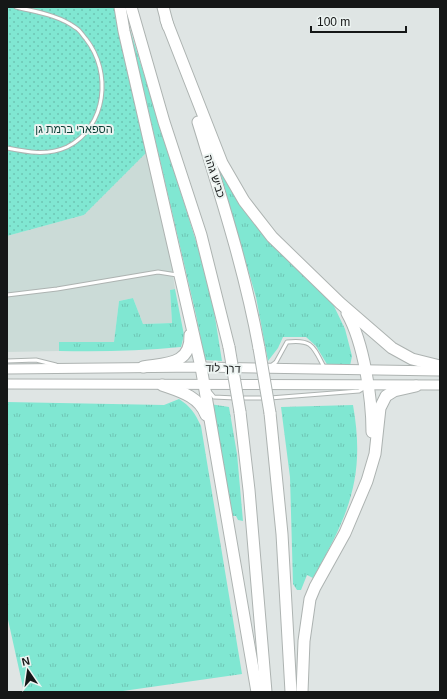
<svg xmlns="http://www.w3.org/2000/svg" width="447" height="699" font-family="Helvetica,Heebo,sans-serif">
<style>
.built{fill:#cbdbd7}
.grass{fill:url(#grass-tufts)}
.park{fill:url(#park-dots)}
.lines{fill:none;stroke-linecap:round;stroke-linejoin:round}
.lane-casing{stroke:#adb3b1;stroke-width:5}
.primary-casing{stroke:#adb3b1;stroke-width:11}
.highway-casing{stroke:#adb3b1;stroke-width:13}
.lane{stroke:#fff;stroke-width:3}
.primary{stroke:#fff;stroke-width:9}
.highway{stroke:#fff;stroke-width:11}
.highway-bridge-casing{stroke:#adb3b1;stroke-width:13;stroke-linecap:butt}
.highway-bridge{stroke:#fff;stroke-width:11}
.labels{text-anchor:middle;dominant-baseline:central;stroke-width:4;stroke-linejoin:round;paint-order:stroke}
.park-label{font-size:11px;fill:#0c3e36;stroke:#ecf3f1}
.street-label{font-size:11px;fill:#151717;stroke:#ecf3f1}
</style>
<defs>
<pattern id="grass-tufts" width="24" height="20" patternUnits="userSpaceOnUse"><rect width="24" height="20" fill="#80e7d2"/><path d="M3 7l-1-3M5 7V3M7 7l1-3M15 17l-1-3M17 17v-4M19 17l1-3" fill="none" stroke="#6ec5b4"/></pattern>
<pattern id="park-dots" width="8" height="8" patternUnits="userSpaceOnUse"><rect width="8" height="8" fill="#80e7d2"/><path d="M2 2h.1M6 6h.1" fill="none" stroke="#6ec5b4" stroke-width="1.8" stroke-linecap="round"/></pattern>
</defs>
<rect width="100%" height="100%" fill="#dfe5e4"/>
<!-- built -->
<polygon class="built" points="147,152 169,248 175,289 170,290 172,323 143,324 133,298 119,301 114,343 59,342 59,351 7,352 7,236 84,215"/>
<!-- grass -->
<g class="grass">
<polygon points="128,23 210,286 222,361 205,360 196,315"/>
<polygon points="214,153 224,178 332,302 345,329 352,356 350,366 328,366 316,346 306,337 283,337 278,348 268,361 256,297"/>
<path d="M175 289 184 335 181 347C140 351 100 352 59 351V342H114L119 301 133 298 143 324 172 323 170 290Z"/>
<path d="M179 399C190 406 195 413 201 426L242 674 116 692H24L7 615V402L164 405Z"/>
<polygon points="210,404 229,407 237,454 243,521 238,520 236,516 232,516"/>
<path d="M353 405C366 478 348 516 313 578L307 575 301 590H297L293 584 290 477 281 407Z"/>
</g>
<!-- park -->
<polygon class="park" points="7,7 118,7 147,152 84,215 7,236"/>
<g class="lines">
<defs>
<g id="lane">
<path d="M7 148C27 152 47 156 67 147 107 127 112 72 86 39 83 36 80 30 76 28 59 15 36 12 16 7"/>
<polyline points="7,295 57,289 158,272 177,275"/>
<polyline points="7,361 36,360 56,365"/>
<path d="M271 366 276 362 287 342C312 339 313 346 324 367"/>
<polyline points="209,391 214,397 235,398"/>
<polyline points="240,398 265,398"/>
<polyline points="270,398 359,391 364,388"/>
</g>
<g id="primary">
<polyline points="7,369 201,367 440,371"/>
<polyline points="7,384 440,385"/>
</g>
<g id="highway">
<polyline points="120,7 124,31 201,367 257,692"/>
<polyline points="131,7 164,122 201,235 229,347"/>
<polyline points="163,7 168,26"/>
<polyline points="166,20 222,163 244,201 272,237 340,303 392,348 412,359 440,366"/>
<path d="M198 122C221 197 245 271 259 348"/>
<path d="M347 313C364 343 372 399 372 432"/>
<path d="M143 367C166 363 191 365 190 335"/>
<path d="M162 385C179 391 199 396 206 415"/>
<polyline points="240,412 249,490 266,692"/>
<polyline points="270,413 282,534 291,692"/>
<polyline points="302,692 304,641 310,599 315,587 345,533 367,481 375,454 380,408 386,396 394,391 416,386"/>
</g>
</defs>
<!-- lane casing -->
<use href="#lane" class="lane-casing"/>
<!-- primary casing -->
<use href="#primary" class="primary-casing"/>
<!-- highway casing -->
<use href="#highway" class="highway-casing"/>
<!-- lane -->
<use href="#lane" class="lane"/>
<!-- primary -->
<use href="#primary" class="primary"/>
<!-- highway -->
<use href="#highway" class="highway"/>
<defs>
<g id="highway-bridge">
<polyline points="229,347 240,412"/>
<polyline points="259,348 270,413"/>
</g>
</defs>
<!-- highway-bridge casing -->
<use href="#highway-bridge" class="highway-bridge-casing"/>
<!-- highway-bridge -->
<use href="#highway-bridge" class="highway-bridge"/>
</g>
<g class="labels">
<!-- park labels -->
<g class="park-label">
<text x="74" y="129">הספארי ברמת גן</text>
</g>
<!-- street labels -->
<g class="street-label">
<text transform="translate(215 176) rotate(72)">כביש גהה</text>
<text transform="translate(223 368) rotate(2)">דרך לוד</text>
</g>
</g>
<!-- border -->
<rect width="447" height="699" fill="none" stroke="#151717" stroke-width="16"/>
<!-- north arrow -->
<g transform="translate(28 671) rotate(347)" stroke="#ecf3f1" stroke-width="3" paint-order="stroke">
<path d="M0-3L7 15L0 10L-7 15Z" fill="#151717"/>
<text y="-6" font-size="11" font-weight="bold" text-anchor="middle" fill="#151717">N</text>
</g>
<!-- scale -->
<path d="M311 26v6h95v-6" fill="none" stroke="#151717" stroke-width="2"/>
<text x="317" y="26" font-size="12" fill="#151717" stroke="#ecf3f1" stroke-width="3" paint-order="stroke">100 m</text>
</svg>
